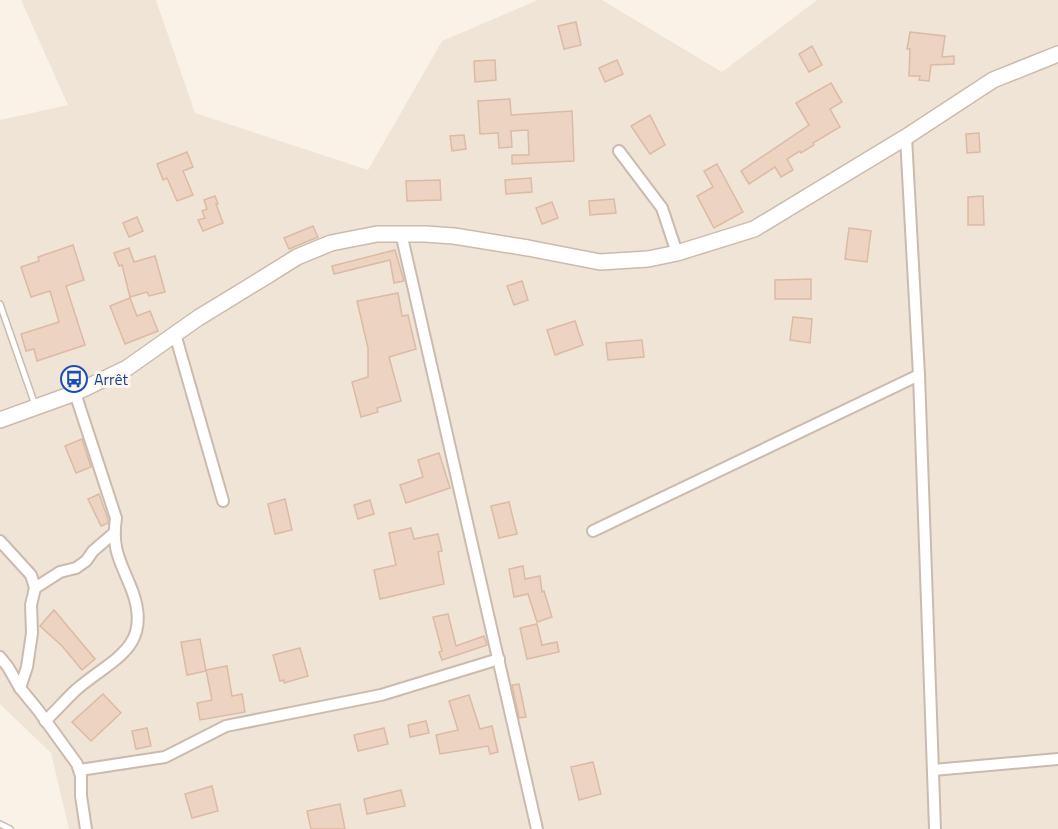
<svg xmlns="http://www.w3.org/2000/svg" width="1058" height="829" font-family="'Titillium Web',sans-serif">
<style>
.residential{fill:#f0e4d6}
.building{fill:#ecd3c2;stroke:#dcbaa4;stroke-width:1.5}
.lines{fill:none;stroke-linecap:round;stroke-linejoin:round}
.lane-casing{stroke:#cabbae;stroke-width:8}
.street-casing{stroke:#cabbae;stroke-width:14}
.secondary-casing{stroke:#ccbbac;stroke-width:18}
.lane{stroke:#fff;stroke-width:5}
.street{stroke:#fff;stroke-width:10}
.secondary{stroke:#fff;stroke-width:15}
.labels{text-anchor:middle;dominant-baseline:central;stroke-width:6;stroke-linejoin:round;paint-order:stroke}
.transit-label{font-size:16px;fill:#164399;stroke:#fdf6ed;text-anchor:start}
</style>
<rect width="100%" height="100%" fill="#faf2e7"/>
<!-- residential -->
<polygon class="residential" points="21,0 156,0 195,113 368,170 442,41 538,0 602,0 722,72 817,0 1058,0 1058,829 69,829 51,753 0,704 0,120 68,105"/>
<!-- building -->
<g class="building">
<polygon points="576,22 581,45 564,49 558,26"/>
<polygon points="910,32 945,36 942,57 954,56 954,64 931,65 929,81 919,80 920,76 909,76 910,49 907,49"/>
<polygon points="812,46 822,65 809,72 799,54"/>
<polygon points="495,60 496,80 475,82 474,61"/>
<polygon points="617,60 623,74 605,82 599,68"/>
<polygon points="831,83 842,102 830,109 840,127 813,143 814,145 801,153 800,151 787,159 793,170 781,177 775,167 749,184 741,171 809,125 796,103"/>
<polygon points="510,99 511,115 572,111 574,161 512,164 512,155 529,155 528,130 511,131 512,147 499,148 498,133 480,134 478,101"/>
<polygon points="650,115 665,145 650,154 631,126"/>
<polygon points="979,133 980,152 967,153 966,134"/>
<polygon points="464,135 466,149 452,151 450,136"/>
<polygon points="187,152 193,167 183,171 193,195 177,201 167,178 163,180 157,164"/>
<polygon points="717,164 743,212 714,228 697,196 713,187 704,171"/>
<polygon points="531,178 532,192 506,194 505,180"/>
<polygon points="440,180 441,200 407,201 406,181"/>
<polygon points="215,196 218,204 216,204 223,223 203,231 198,220 205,218 202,211 207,209 204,200"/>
<polygon points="983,196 984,225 968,225 968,197"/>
<polygon points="614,199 616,213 590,215 589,201"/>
<polygon points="552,202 558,218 542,224 536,208"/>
<polygon points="137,217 143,231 129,237 123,223"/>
<polygon points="313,226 318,237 289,249 284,238"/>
<polygon points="849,228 871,231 867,262 845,259"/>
<polygon points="73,245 84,280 66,286 85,345 37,361 34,349 26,351 21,334 59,322 50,291 31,297 21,267 39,261 38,257"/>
<polygon points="129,248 134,262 155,256 165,292 149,296 147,292 130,297 122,265 119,266 114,253"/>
<polygon points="395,250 404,281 394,283 390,260 334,274 332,266"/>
<polygon points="811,279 811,299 775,299 775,280"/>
<polygon points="522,281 528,300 514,305 507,286"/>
<polygon points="398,293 402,316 408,315 416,349 389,357 401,401 377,408 378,412 361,417 352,382 368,377 368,348 357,301"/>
<polygon points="130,298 137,316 150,311 158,331 125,344 110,306"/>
<polygon points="793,317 812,319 810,343 790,340"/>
<polygon points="575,321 583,345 555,355 547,330"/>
<polygon points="642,340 644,357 608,360 606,343"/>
<polygon points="82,439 91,467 76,473 65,446"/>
<polygon points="439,453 450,488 406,503 400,485 423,477 418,460"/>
<polygon points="99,494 108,519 108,523 101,526 88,499"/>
<polygon points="285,499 292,530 275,534 268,504"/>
<polygon points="370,500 374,514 358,519 354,505"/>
<polygon points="509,502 517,534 499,538 491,506"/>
<polygon points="411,528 414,539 438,534 442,551 438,552 444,584 380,599 374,570 396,565 389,533"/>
<polygon points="523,566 525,579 540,576 542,592 544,591 552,617 537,622 528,594 514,597 509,569"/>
<polygon points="54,610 95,659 82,670 62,646 40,626"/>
<polygon points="448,614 456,646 484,636 487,645 442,660 439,652 442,651 433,617"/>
<polygon points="537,624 542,645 557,642 559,652 527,659 520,628"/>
<polygon points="200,639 206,671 187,675 181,642"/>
<polygon points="300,648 308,676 284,683 284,680 280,681 273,655"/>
<polygon points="227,666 232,696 242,694 245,712 200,720 197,703 212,700 206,670"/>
<polygon points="519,684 526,717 519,718 512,685"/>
<polygon points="103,694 121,713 91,741 72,722"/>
<polygon points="469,695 480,729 492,726 498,752 490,754 488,746 440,754 436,735 458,730 449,701"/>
<polygon points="426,721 429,733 410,737 408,725"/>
<polygon points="147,728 151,746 136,749 132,731"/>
<polygon points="384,728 388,744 358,751 354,735"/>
<polygon points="593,762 601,794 579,800 571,767"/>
<polygon points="212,786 218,811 192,818 185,794"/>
<polygon points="401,790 405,806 367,814 364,799"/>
<polygon points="340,804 345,829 311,829 307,811"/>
</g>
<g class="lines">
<defs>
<g id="lane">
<polyline points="0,304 35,405"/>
<polyline points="0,824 10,829"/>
</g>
<g id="street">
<polyline points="906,137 919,375 935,829"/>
<polyline points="619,151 662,208 677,253"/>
<polyline points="401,233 537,829"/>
<polyline points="175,334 223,501"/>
<polyline points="593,531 919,375"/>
<polyline points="0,541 31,575 35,588 31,605 32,633 27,667 20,688"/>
<polyline points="35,588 60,572 76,568 86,561 93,551 114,533"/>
<polyline points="0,657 8,667 20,688 38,710 77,764 81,776 81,796 86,829"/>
<path d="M45 721C56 711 66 699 77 689 112 659 152 648 133 593 122 563 111 552 116 518L75 393"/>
<polyline points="80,770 165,757 226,726 381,695 499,659"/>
<polyline points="933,770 1058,759"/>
</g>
<polyline id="secondary" points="0,420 75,393 127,368 198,318 265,277 297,257 331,243 377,234 425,234 454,236 528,248 600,262 648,259 677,253 754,229 906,137 993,80 1058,54"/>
</defs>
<!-- lane casing -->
<use href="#lane" class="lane-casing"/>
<!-- street casing -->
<use href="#street" class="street-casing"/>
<!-- secondary casing -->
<use href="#secondary" class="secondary-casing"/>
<!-- lane -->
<use href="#lane" class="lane"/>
<!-- street -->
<use href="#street" class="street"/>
<!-- secondary -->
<use href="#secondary" class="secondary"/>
</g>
<!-- icons -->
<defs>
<symbol id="bus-ring" viewBox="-11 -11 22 22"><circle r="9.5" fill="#fdf6ed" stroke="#1a4fb4" stroke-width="1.5"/><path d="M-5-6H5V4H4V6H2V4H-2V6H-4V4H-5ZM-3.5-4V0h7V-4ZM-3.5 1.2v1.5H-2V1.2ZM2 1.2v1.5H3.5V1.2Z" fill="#1a4fb4"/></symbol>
</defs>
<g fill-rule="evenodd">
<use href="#bus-ring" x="59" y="364" width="30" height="30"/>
</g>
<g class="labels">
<!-- transit labels -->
<g class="transit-label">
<text x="94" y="379">Arrêt</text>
</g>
</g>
</svg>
